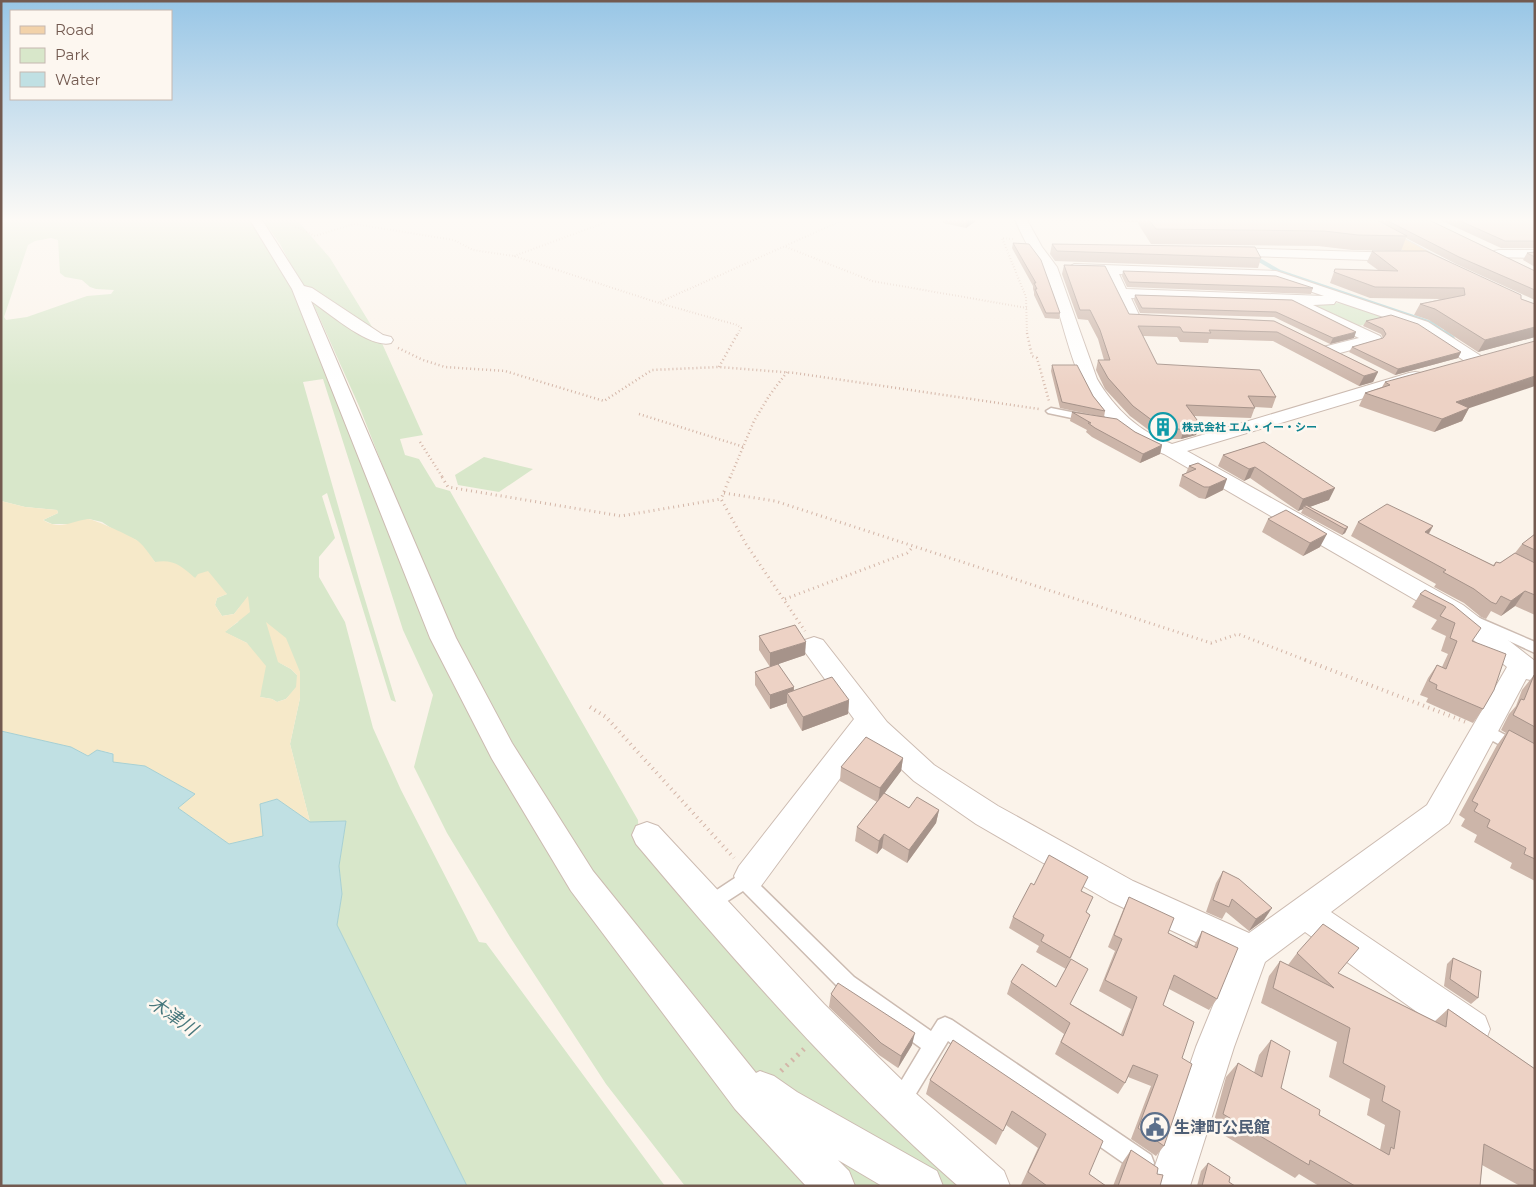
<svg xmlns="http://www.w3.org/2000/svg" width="1536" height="1187" font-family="Montserrat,'Noto Sans JP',sans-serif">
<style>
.green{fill:#d8e7ca;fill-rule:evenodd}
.sand{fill:#f6e9c9}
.water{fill:#c0e0e3;stroke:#a7d0d3}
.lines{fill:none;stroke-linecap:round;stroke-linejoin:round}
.stream-far1{stroke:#a7d0d3;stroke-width:4}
.stream{stroke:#a7d0d3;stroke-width:5}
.service-casing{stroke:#ccbbb1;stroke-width:3}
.minor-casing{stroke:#ccbbb1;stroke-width:2}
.primary-casing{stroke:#d8d1ce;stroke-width:2}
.path-far4{stroke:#d3b5a7;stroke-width:2;stroke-dasharray:0.5 2.5;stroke-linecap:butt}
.path-far3{stroke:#d3b5a7;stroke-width:2.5;stroke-dasharray:1 3;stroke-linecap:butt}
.path-far2{stroke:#d3b5a7;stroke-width:3;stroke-dasharray:1 4;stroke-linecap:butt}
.path-far1{stroke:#d3b5a7;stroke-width:4;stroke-dasharray:1 4.5;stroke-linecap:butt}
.path{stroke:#d3b5a7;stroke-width:5;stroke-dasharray:2 5.5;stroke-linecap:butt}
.service{fill:#fff;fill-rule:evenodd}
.minor{fill:#fff;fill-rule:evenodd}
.primary{fill:#f2d2aa;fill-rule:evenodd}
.wall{fill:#ccb5a9}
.shaded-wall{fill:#a6938a}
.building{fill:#edd2c5;stroke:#a6938a}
.labels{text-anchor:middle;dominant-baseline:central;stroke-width:5;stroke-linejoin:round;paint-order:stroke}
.far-culture-label{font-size:11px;font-weight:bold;fill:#0d838f;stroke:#fdf7f0;text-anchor:start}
.near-service-label{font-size:16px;font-weight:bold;fill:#4e5e75;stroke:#fdf7f0;text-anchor:start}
.near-water-label{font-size:18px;font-style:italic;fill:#48787d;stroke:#fdf7f0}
</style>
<rect width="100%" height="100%" fill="#fbf3ea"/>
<!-- green -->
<g class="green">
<path d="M1 220H255L275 250 292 282 426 627 450 679 490 752 817 1186H685L606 1084 510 937 447 833 414 767 433 695 403 630 323 379 303 382 360 583 396 702 391 700 327 493 322 496 335 538 319 557V577L345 622 373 728 401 790 479 942 486 943 665 1186H467L337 925 342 894 339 866 346 821 310 822 290 744 300 698V672L278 662 291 669 297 675V687L286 699 277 702 272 699 260 697 261 687 247 643 224 632 238 622 248 597 234 614 222 616 215 605 217 598 227 594 195 578 155 562 136 540 114 530 102 522 89 519 73 524H52L43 520 58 513 57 510 25 507 1 501ZM51 238 58 240 60 273 65 277 82 280 90 287 96 289 114 290 111 294 87 296 27 317 6 320 4 317 28 245 35 241Z"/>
<polygon points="263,220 297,220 330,258 377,335 311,287 303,287 280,244"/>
<polygon points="308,292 381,341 423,435 400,439 405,455 419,459 436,487 450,491 638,820 639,839 975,1186 946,1186 742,1067 593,880 502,736 434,596 359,406"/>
<polygon points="1299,301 1353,304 1395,317 1355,327"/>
<polygon points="484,457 533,469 499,492 458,485 455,475"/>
<polygon points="805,1135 891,1186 855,1186"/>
</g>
<!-- sand -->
<path class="sand" d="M1 501 25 507 57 510 58 513 43 520C61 531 71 521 88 519 94 519 133 537 138 541 145 547 150 555 155 562 174 559 181 566 195 578L198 574 208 571 227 594 217 598 215 605 222 616 234 614 248 596 250 612 225 632 247 643 266 666 260 697 272 699 277 702 286 699 296 687 297 675 291 669 278 662 266 622 286 638 300 672V698L290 744 310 822 276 799 260 804 264 836 229 844 178 808 195 794 145 766 113 762V753L97 750 89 756 71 747 1 731Z"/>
<!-- water -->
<polygon class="water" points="1,731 71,747 88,756 97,750 113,754 113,762 145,766 195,794 178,808 229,844 263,836 260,804 277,799 310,822 346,821 339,866 342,894 337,925 467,1186 1,1186"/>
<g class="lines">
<!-- stream-far1 -->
<polyline class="stream-far1" points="1254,257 1280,272 1431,323 1446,334"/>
<!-- stream -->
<polyline class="stream" points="1445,333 1452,338"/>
<defs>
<g id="service">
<polygon points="1051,408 1086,415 1091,418 1086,421 1048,413 1046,411"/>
<polygon points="1477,617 1535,642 1535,653 1472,624 1471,621 1472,618"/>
<polygon points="1485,724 1535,751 1535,764 1480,734 1478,730 1480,726"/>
<polygon points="750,868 756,871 758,876 758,883 854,977 931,1031 938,1020 945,1017 952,1020 1151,1155 1154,1163 1151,1171 1143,1174 1135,1171 948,1041 908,1107 901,1110 894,1107 891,1100 894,1093 921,1048 840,989 743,891 709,913 703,911 700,905 703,899"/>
</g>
<g id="minor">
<path d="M250 220H262L304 286 312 288 383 335 391 337 393 340 391 343C370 349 329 313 311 301L456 638 512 743 593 871 756 1073 760 1071 774 1076 797 1092 937 1171 943 1186H882L838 1160 849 1171 855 1186H806L735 1109 571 891 492 759 430 638 292 289Z"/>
<path d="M1015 220H1027L1042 247 1057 267 1097 379C1114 408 1139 432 1172 444L1409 373 1415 372 1421 373 1424 377 1421 381 1187 451 1463 605 1535 661V681L1526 679 1449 823 1331 912 1485 1016 1490 1029 1485 1042 1472 1047 1459 1042 1305 932 1265 962 1234 1047 1190 1186H1148L1196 1047 1232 959 1109 901 976 824 914 781 869 739 761 886 750 890 739 886 734 876 739 866 854 719 805 652 801 646 805 640 814 637 823 640 887 722 934 765 998 806 1133 881 1249 933 1427 805 1507 667 1445 617 1164 454C1069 419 1076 348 1044 269 1041 262 1035 256 1031 250 1024 241 1020 230 1015 220Z"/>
<polygon points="1225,248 1401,253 1408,257 1401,261 1220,255 1218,252 1220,249"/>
<polygon points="1499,250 1535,250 1535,258 1494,257 1492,254 1494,251"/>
<path d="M1074 264 1276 271 1428 322 1481 356 1483 360 1481 364H1469L1416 328 1336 301 1334 304 1313 305 1380 336 1382 339 1380 342 1329 356 1323 355 1321 351 1323 347 1359 338 1294 307 1291 304 1131 298 1139 315 1166 317 1168 320 1166 323C1154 326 1139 325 1127 322L1125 319 1104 273 1069 271 1067 268ZM1119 274 1274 279 1324 296 1126 289Z"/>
<path d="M647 822 658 826 824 1004 912 1090 1004 1171 1010 1186H958C840 1082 737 964 636 844L632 835 636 826Z"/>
</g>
<polygon id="primary" points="1352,220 1369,220 1453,265 1455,268 1453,271 1441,271 1354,223"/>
</defs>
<!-- service casing -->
<use href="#service" class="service-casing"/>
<!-- minor casing -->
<use href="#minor" class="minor-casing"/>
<!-- primary casing -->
<use href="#primary" class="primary-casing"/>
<!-- path-far4 -->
<g class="path-far4">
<polyline points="282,220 315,236 354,224 454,240 473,250 514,256 659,303 737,325 741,328 738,334"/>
<polyline points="1013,239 1002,238 1026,297 1027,334"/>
<polyline points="786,247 872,281 1027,308"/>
<polyline points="514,256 612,220"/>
<polyline points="660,302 843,220"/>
</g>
<!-- path-far3 -->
<g class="path-far3">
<polyline points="1027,333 1032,356 1037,358 1049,401"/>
<polyline points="398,348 423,360 445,367 505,371 604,401 652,370 719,367 795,373 1039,409"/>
<polyline points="719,367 738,333"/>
<polyline points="639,414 744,447"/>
<polyline points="420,442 443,478"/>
<polyline points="730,478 754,421 769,396 787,372"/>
</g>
<!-- path-far2 -->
<g class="path-far2">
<polyline points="442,477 448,487 621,516 721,499"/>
<polyline points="730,477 721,499 746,544 805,631"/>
<polyline points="724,493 775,501 1211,643 1238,634 1308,661"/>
<polyline points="785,599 907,553 913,547"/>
</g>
<!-- path-far1 -->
<g class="path-far1">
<polyline points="1305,660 1466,722"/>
<polyline points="590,707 606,717 734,858"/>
</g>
<!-- path -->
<polyline class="path" points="781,1071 804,1049"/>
<!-- service -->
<use href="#service" class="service"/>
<!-- minor -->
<use href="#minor" class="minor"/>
<!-- primary -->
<use href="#primary" class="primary"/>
</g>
<!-- wall -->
<g class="wall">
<polygon points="943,220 977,220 966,228 943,223"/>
<polygon points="1043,220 1429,220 1535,271 1535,300 1456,264 1406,238 1401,251 1352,250 1318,246 1151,244 1137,222"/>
<polygon points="1440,220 1535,220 1535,248 1501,248"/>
<polygon points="1013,243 1060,313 1059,319 1045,318 1034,295 1034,292 1033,289 1033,286 1012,248"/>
<polygon points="1052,244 1261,258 1258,268 1055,261 1050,254"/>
<polygon points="1372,251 1521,299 1535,304 1535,337 1478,352 1429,320 1414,315 1420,304 1441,299 1370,298 1330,283 1335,269 1378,270 1367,262"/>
<polygon points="1535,252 1535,267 1523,260 1527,253"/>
<polygon points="1064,265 1129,314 1274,321 1378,372 1373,382 1359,386 1273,341 1209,339 1208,343 1180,342 1177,337 1143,336 1157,364 1276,397 1272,408 1255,407 1251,418 1194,416 1200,424 1196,435 1181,439 1165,439 1150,431 1130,416 1105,389 1096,370 1098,360 1104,360 1098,339 1088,320 1078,319 1062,274"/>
<polygon points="1123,271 1313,288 1311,294 1127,287 1122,276"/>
<polygon points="1135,295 1292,300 1354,338 1330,344 1274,317 1140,313 1134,300"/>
<polygon points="1366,321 1461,352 1458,358 1395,375 1349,352 1352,347 1383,338 1381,334 1363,326"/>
<polygon points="1052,365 1093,396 1105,411 1104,417 1162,445 1160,454 1140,463 1092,437 1086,432 1087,430 1070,421 1072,412 1102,417 1060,408 1051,371"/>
<polygon points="1385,382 1469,408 1462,421 1434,432 1359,406 1365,393 1382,387"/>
<polygon points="1264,442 1329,500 1309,507 1348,527 1345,533 1342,535 1301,513 1303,509 1298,511 1250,478 1244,481 1218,466 1223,455"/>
<polygon points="1198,463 1223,490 1205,499 1199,498 1179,486 1182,475 1186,473 1189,466"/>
<polygon points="1268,519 1320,547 1303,556 1262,532"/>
<polygon points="1358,522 1433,526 1429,534 1493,565 1496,562 1500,563 1515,553 1522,544 1535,534 1535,561 1533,562 1535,563 1535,615 1515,606 1501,616 1491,611 1486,619 1481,617 1464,603 1434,587 1436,584 1351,536"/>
<polygon points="1420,594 1453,605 1472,641 1483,709 1473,723 1426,702 1428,698 1420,695 1428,678 1437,665 1442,667 1448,654 1441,651 1446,636 1431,629 1437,620 1412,607"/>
<polygon points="759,636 805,655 778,664 794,690 849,700 848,714 802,731 787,706 787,703 770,709 755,685 755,672 770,667 759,650"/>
<polygon points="1534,675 1535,676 1535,881 1510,868 1512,863 1474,842 1477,835 1461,826 1465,819 1459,815 1497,745 1506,733 1501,730 1509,714 1516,706 1522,690"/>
<polygon points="903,758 901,771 884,793 909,808 939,810 936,823 907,863 882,848 877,854 855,841 857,827 877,802 840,781 841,767"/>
<polygon points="1223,871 1264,920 1249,931 1226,912 1222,919 1206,912 1216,883"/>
<polygon points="1034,885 1082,891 1086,912 1090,915 1066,969 1036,952 1039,946 1009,928 1013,917"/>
<polygon points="1129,897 1168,933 1194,946 1202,931 1217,999 1209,1010 1169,989 1163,1005 1182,1058 1164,1146 1156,1156 1131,1139 1151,1086 1128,1077 1125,1083 1118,1094 1055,1054 1064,1034 1007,994 1011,982 1071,1004 1121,1034 1131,1009 1099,991 1115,951 1108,947 1123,910"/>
<polygon points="1297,953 1435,1021 1448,1009 1535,1069 1535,1186 1520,1186 1482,1165 1480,1186 1319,1186 1299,1174 1295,1178 1212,1128 1226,1077 1238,1063 1254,1073 1259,1055 1271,1040 1281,1088 1319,1115 1380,1150 1385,1125 1367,1115 1370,1099 1329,1077 1337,1042 1261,1003 1269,976 1280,961 1288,965"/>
<polygon points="1453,958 1478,998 1471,1004 1444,986 1447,964"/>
<polygon points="831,994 912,1045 898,1068 879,1055 829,1007"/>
<polygon points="953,1040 1089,1174 1106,1186 1021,1185 1038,1148 1006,1125 996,1145 926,1094 930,1080"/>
<polygon points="1131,1150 1157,1174 1160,1186 1113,1186 1122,1163"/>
<polygon points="1208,1163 1229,1182 1235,1186 1197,1186 1201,1171"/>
</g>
<!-- shaded-wall -->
<g class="shaded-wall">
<polygon points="967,220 977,220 966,228"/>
<polygon points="1535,327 1535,337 1478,352 1485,340"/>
<polygon points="1356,332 1354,338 1330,344 1333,338"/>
<polygon points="1461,352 1458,358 1395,375 1398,369"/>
<polygon points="1378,372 1373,382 1359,386 1364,376"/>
<polygon points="1535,376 1535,386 1449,415 1456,402"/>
<polygon points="1469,408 1462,421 1434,432 1442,419"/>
<polygon points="1200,424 1196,435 1181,439 1184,429"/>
<polygon points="1162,445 1160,454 1140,463 1143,454"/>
<polygon points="1255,467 1250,478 1244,481 1249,469"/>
<polygon points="1227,479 1223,490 1205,499 1209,487"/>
<polygon points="1335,488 1329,500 1307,508 1304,506 1303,509 1298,511 1303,499"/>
<polygon points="1433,526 1424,541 1425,532"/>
<polygon points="1348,527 1345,533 1342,535 1345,529"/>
<polygon points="1327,534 1320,547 1303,556 1310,543"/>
<polygon points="1525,591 1515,606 1501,616 1511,601"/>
<polygon points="806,642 805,655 770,667 770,653"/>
<polygon points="794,687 793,700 787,693 787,703 770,709 770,695"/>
<polygon points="849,700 848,714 802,731 803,717"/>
<polygon points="903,758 901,771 878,802 880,788"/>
<polygon points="939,810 936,823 907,863 909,850"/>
<polygon points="884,834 882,848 877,854 879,841"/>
<polygon points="1272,908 1264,920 1249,931 1256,919"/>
<polygon points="915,1033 912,1045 898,1068 901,1056"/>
</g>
<!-- building -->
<g class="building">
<polygon points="1149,220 1377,220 1407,236 1358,235 1324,231 1156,229"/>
<polygon points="1386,220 1429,220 1535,271 1535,290 1459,257"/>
<polygon points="1458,220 1535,220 1535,241 1505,241"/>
<polygon points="1013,243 1029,244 1041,260 1060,313 1046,313 1035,289 1037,289 1034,283 1036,283"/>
<polygon points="1052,244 1255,247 1261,258 1057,251"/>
<polygon points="1372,251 1426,251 1521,295 1521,299 1535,304 1535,327 1485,340 1435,309 1420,304 1465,295 1464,288 1375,287 1334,272 1335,269 1398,271"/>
<polygon points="1535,252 1535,257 1527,253"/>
<polygon points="1064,265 1105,266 1129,314 1274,321 1378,372 1364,376 1277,332 1209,330 1211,333 1183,332 1180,327 1138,326 1157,364 1260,370 1276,397 1248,396 1255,408 1186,405 1200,424 1184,429 1169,429 1153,421 1133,406 1108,378 1098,360 1110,360 1100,330 1090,310 1080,310"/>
<polygon points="1123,271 1276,276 1313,288 1129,282"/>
<polygon points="1135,295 1292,300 1356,332 1333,338 1276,312 1142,308"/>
<polygon points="1391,315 1418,324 1461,352 1398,369 1352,347 1383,338 1386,334 1383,329 1366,321"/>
<polygon points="1535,341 1535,376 1456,402 1469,408 1442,419 1365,393 1390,385 1385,382"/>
<polygon points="1052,365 1077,365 1093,396 1105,411 1062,402"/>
<polygon points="1072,412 1117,419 1135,432 1162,445 1143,454 1095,428 1088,423 1091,423"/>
<polygon points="1264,442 1335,488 1303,499 1255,467 1249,469 1223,455"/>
<polygon points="1198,463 1227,479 1209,487 1204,487 1182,475 1196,469 1189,466"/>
<polygon points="1387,504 1433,526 1425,532 1494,566 1496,562 1500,563 1515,553 1535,563 1535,595 1525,591 1511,601 1501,596 1496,604 1491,602 1474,589 1443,572 1446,570 1358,522"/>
<polygon points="1306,505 1348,527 1345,529 1304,506"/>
<polygon points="1286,510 1327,534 1310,543 1268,519"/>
<polygon points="1535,534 1535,550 1522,544"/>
<polygon points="1425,590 1453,605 1481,628 1472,641 1506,654 1494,690 1483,709 1436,689 1437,685 1429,681 1437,665 1446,669 1457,641 1450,638 1455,623 1440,616 1446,607 1420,594"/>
<polygon points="795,625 806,642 770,653 759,636"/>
<polygon points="778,664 794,687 770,695 755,672"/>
<polygon points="1534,675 1535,676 1535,727 1513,715 1521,699 1524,700"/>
<polygon points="832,677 849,700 803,717 787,693"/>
<polygon points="1509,730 1535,744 1535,859 1524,854 1526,848 1487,827 1490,820 1474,811 1478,804 1472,801"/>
<polygon points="866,737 903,758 880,788 841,767"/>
<polygon points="884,793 909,808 917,797 939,810 909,850 884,834 879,841 857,827"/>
<polygon points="1049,855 1088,877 1081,891 1093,897 1086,912 1090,915 1070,958 1041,941 1044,935 1013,917 1031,883 1034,885"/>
<polygon points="1223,871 1239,879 1272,908 1256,919 1232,899 1229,907 1213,900"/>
<polygon points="1129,897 1174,918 1168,933 1197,948 1202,931 1238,948 1217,999 1174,975 1163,1005 1194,1022 1182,1058 1192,1064 1164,1146 1138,1128 1158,1075 1133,1065 1125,1083 1061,1042 1070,1023 1011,982 1022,964 1056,987 1071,959 1088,969 1070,1004 1123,1036 1137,997 1105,980 1122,939 1114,935"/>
<polygon points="1323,924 1359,948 1338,973 1446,1027 1448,1009 1535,1069 1535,1171 1484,1144 1480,1186 1355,1186 1310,1160 1309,1165 1223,1114 1238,1063 1262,1077 1271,1040 1290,1051 1281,1088 1320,1110 1319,1115 1389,1155 1391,1147 1394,1149 1400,1111 1382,1101 1385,1086 1343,1063 1350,1028 1273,988 1280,961 1334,988 1297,953"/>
<polygon points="1453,958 1481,971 1478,998 1450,979"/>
<polygon points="838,983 915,1033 901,1056 881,1043 831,994"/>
<polygon points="953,1040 1103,1141 1089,1174 1106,1186 1047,1186 1028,1172 1046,1134 1012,1111 1003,1131 930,1080"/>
<polygon points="1131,1150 1158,1168 1157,1174 1163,1175 1160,1186 1118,1186"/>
<polygon points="1208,1163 1230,1177 1229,1182 1235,1186 1202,1186"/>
</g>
<!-- sky -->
<linearGradient id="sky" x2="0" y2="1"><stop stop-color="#98c6e6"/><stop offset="0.57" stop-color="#fdfaf6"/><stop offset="1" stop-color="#fdfaf6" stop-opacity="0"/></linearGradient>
<rect width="1536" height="386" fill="url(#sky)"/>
<!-- icons -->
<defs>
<symbol id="building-ring" viewBox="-11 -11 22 22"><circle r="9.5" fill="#fdf7f0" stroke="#0f9aa8" stroke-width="1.5"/><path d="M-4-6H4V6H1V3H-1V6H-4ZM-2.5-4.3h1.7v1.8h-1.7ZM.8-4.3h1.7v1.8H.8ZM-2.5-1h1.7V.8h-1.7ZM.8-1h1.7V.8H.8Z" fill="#0f9aa8"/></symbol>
<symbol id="civic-ring" viewBox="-11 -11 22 22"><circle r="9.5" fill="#fdf7f0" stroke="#5c6f8a" stroke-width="1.5"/><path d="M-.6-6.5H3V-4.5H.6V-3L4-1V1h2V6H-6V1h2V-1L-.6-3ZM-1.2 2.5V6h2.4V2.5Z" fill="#5c6f8a"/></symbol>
</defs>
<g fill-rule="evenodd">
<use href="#building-ring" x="1147" y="411" width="32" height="32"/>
<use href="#civic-ring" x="1139" y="1111" width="32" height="32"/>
</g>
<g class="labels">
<!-- far-culture labels -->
<g class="far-culture-label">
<text x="1182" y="427">株式会社 エム・イー・シー</text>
</g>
<!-- near-service labels -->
<g class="near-service-label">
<text x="1174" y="1127">生津町公民館</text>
</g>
<!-- near-water labels -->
<g class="near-water-label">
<text transform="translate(173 1016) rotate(35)">木津川</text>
</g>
</g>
<!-- border -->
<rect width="1536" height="1187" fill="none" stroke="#735a50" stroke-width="5"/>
<!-- legend -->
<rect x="10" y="10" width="162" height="90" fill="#fdf7f0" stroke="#c6b8b0"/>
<rect x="20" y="26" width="25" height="8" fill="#f2d2aa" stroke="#c6b8b0"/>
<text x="55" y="35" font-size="15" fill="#735a50">Road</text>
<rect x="20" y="48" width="25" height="15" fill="#d8e7ca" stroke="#c6b8b0"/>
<text x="55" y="60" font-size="15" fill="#735a50">Park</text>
<rect x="20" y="72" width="25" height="15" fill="#c0e0e3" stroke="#c6b8b0"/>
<text x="55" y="85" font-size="15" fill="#735a50">Water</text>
</svg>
